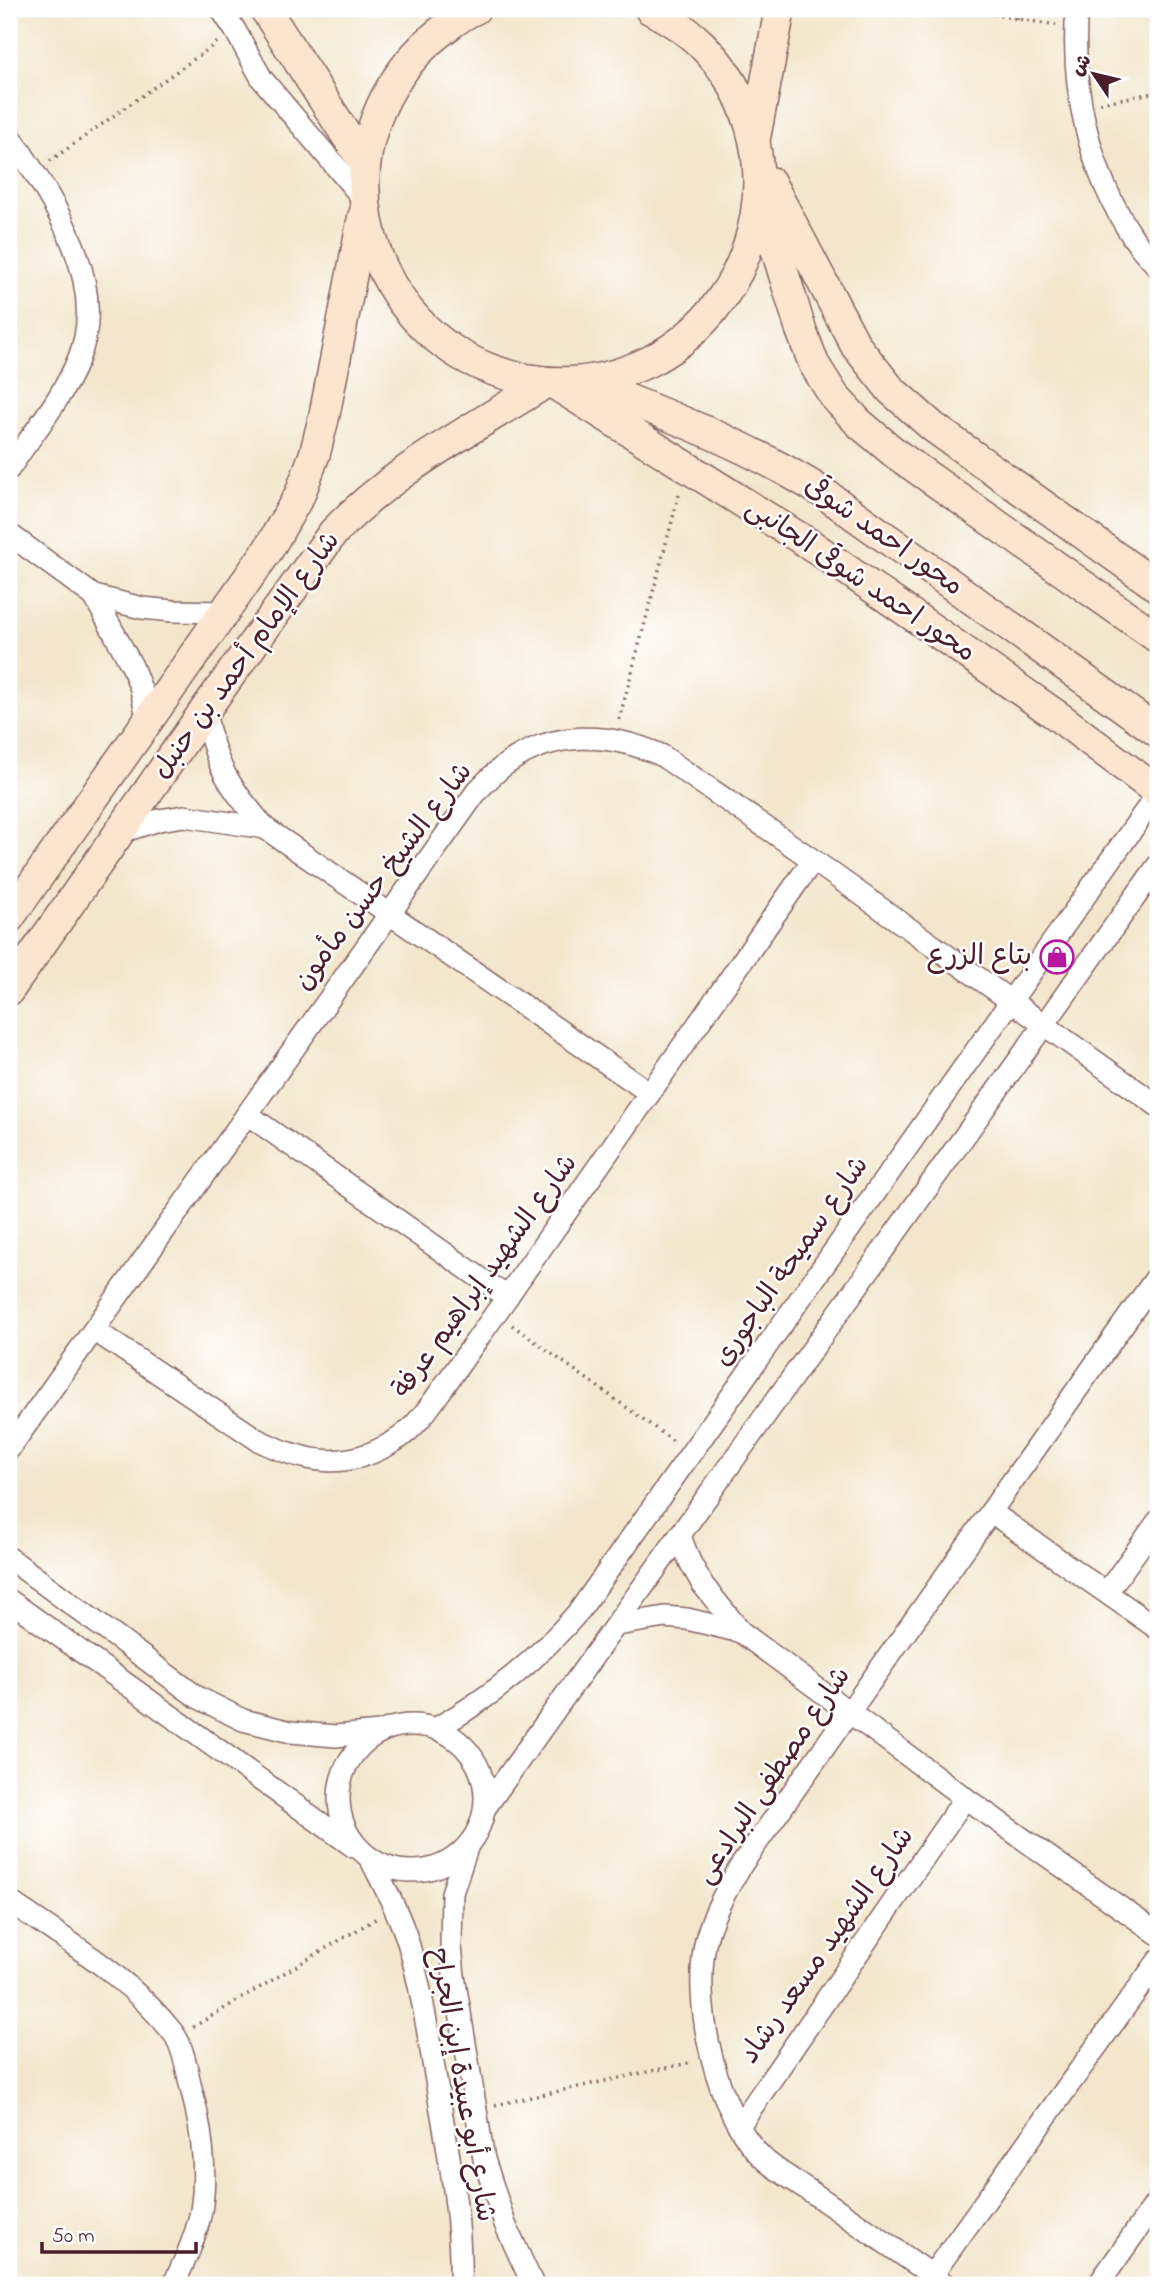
<svg xmlns="http://www.w3.org/2000/svg" width="1167" height="2294" font-family="'Indie Flower','Playpen Sans Arabic',sans-serif">
<style>
.lines{fill:none;stroke-linecap:round;stroke-linejoin:round}
.street-casing{stroke:#856563;stroke-width:24}
.secondary-casing{stroke:#856563;stroke-width:33}
.path{stroke:#856563;stroke-width:3.5;stroke-dasharray:2 5;stroke-linecap:butt}
.street{stroke:#fff;stroke-width:21}
.secondary{stroke:#fbe5cf;stroke-width:30}
.labels{text-anchor:middle;dominant-baseline:central;stroke-width:5;stroke-linejoin:round;paint-order:stroke}
.street-label{font-size:28px;fill:#4a1f2b;stroke:#fff}
.poi-label{font-size:28px;fill:#4a1f2b;stroke:#fff;text-anchor:end}
</style>
<rect width="100%" height="100%" fill="#fff"/>
<filter id="ink" filterUnits="userSpaceOnUse"><feTurbulence type="fractalNoise" baseFrequency=".0143" numOctaves="2"/><feDisplacementMap in="SourceGraphic" scale="14" xChannelSelector="R" yChannelSelector="G"/><feConvolveMatrix kernelMatrix="1 2 1 2 8 2 1 2 1" color-interpolation-filters="sRGB"/></filter>
<filter id="wash" filterUnits="userSpaceOnUse"><feTurbulence type="fractalNoise" baseFrequency=".00686" numOctaves="4" result="noise"/><feDisplacementMap in="SourceGraphic" scale="28" xChannelSelector="R" yChannelSelector="G"/><feGaussianBlur stdDeviation="1.57" result="paint"/><feColorMatrix in="noise" values="0 0 0 0 0 0 0 0 0 0 0 0 0 0 0 0 0 1.4 0 .05"/><feComposite in="paint" operator="in"/></filter>
<g filter="url(#wash)">
<rect width="100%" height="100%" fill="#f3e6cc"/>
</g>
<g filter="url(#ink)">
<g class="lines">
<defs>
<g id="street">
<polyline points="221,9 235,30 262,79 365,201"/>
<path d="M1077 9C1070 88 1089 172 1134 239 1141 249 1150 258 1158 267"/>
<path d="M9 134C51 197 111 282 78 360 62 399 32 434 9 469"/>
<polyline points="9,534 94,596 142,608 173,611 225,612"/>
<polyline points="94,596 132,666 141,689 148,722"/>
<path d="M205 710C215 768 229 785 265 828L650 1093"/>
<polyline points="121,832 159,820 184,816 265,828"/>
<polyline points="247,1114 507,1297"/>
<path d="M94 1330 258 1440C305 1463 346 1471 393 1442 419 1427 435 1398 452 1375 473 1345 495 1315 516 1284 615 1143 714 1002 813 860"/>
<path d="M9 1449 477 791C486 782 495 772 505 765 553 730 609 732 661 755L813 860 1158 1106"/>
<polyline points="991,1512 1158,1629"/>
<polyline points="680,1536 690,1562 703,1585 741,1632 965,1798 1158,1934"/>
<polyline points="9,1558 197,1697 243,1720 291,1732 335,1736 380,1732"/>
<polyline points="1107,1592 1158,1521"/>
<polyline points="9,1600 354,1847"/>
<polyline points="617,1625 665,1617 687,1619 741,1632"/>
<circle cx="412" cy="1798" r="73"/>
<path d="M437 1728C494 1695 537 1660 580 1610L1158 793"/>
<polyline points="485,1808 1158,865"/>
<polyline points="467,1848 452,1893 451,1946 454,1976 484,2159 505,2224 533,2285"/>
<path d="M371 1860C384 1886 399 1913 408 1942 424 1997 431 2054 441 2110 451 2168 462 2226 460 2285"/>
<path d="M9 1901C67 1941 130 1977 174 2034 183 2047 187 2069 190 2084 201 2125 208 2169 201 2211 196 2237 185 2261 173 2285"/>
<polyline points="739,2126 965,1798"/>
<polyline points="932,2275 1158,1961"/>
<path d="M946 2285C905 2256 864 2228 823 2200 805 2187 783 2175 766 2161 716 2117 690 1999 707 1936 714 1911 728 1887 742 1864L1158 1275"/>
<polyline points="1098,2285 1158,2200"/>
</g>
<g id="secondary">
<polyline points="265,9 365,164"/>
<path d="M475 9C465 13 457 19 448 26 402 59 370 111 365 168 360 227 382 286 424 327 453 355 487 372 526 379 569 387 611 380 650 361 767 301 797 140 702 45 687 30 669 19 650 9"/>
<polyline points="755,138 780,9"/>
<polyline points="770,182 856,346 891,390 933,427 1158,587"/>
<polyline points="761,200 801,330 814,364 834,396 859,423 896,454 1158,638"/>
<path d="M584 382C667 415 746 444 822 492L1158 732"/>
<polyline points="553,383 814,547 1059,717 1158,792"/>
<polyline points="9,918 268,550 300,494 315,453 324,417 363,217"/>
<path d="M9 990 205 710 333 533C391 471 473 429 545 383"/>
</g>
</defs>
<!-- street casing -->
<use href="#street" class="street-casing"/>
<!-- secondary casing -->
<use href="#secondary" class="secondary-casing"/>
<!-- path -->
<g class="path">
<polyline points="958,9 1056,25"/>
<polyline points="1017,19 1019,9"/>
<polyline points="1100,103 1158,92"/>
<polyline points="50,161 218,42"/>
<polyline points="619,720 680,491"/>
<polyline points="512,1325 676,1443"/>
<polyline points="193,2027 379,1917"/>
<polyline points="495,2105 693,2062"/>
</g>
<!-- street -->
<use href="#street" class="street"/>
<!-- secondary -->
<use href="#secondary" class="secondary"/>
</g>
</g>
<!-- icons -->
<defs>
<symbol id="shop-ring" viewBox="-11 -11 22 22"><circle r="9.5" fill="#fff" stroke="#b5179e" stroke-width="1.5"/><path d="M-5-2.5h2.3a2.7 3.5 0 0 1 5.4 0H5L5.5 6h-11ZM-1.5-2.5h3a1.5 2.3 0 0 0-3 0Z" fill="#b5179e"/></symbol>
</defs>
<g fill-rule="evenodd">
<use href="#shop-ring" x="1038" y="938" width="38" height="38"/>
</g>
<g class="labels">
<!-- street labels -->
<g class="street-label">
<text transform="translate(883 537) rotate(35)">محور احمد شوقى</text>
<text transform="translate(860 581) rotate(34)">محور احمد شوقى الجانبى</text>
<text transform="translate(247 656) rotate(-54)">شارع الإمام أحمد بن حنبل</text>
<text transform="translate(384 877) rotate(-53)">شارع الشيخ حسن مأمون</text>
<text transform="translate(792 1262) rotate(-55)">شارع سميحة الباجورى</text>
<text transform="translate(486 1277) rotate(-54)">شارع الشهيد إبراهيم عرفة</text>
<text transform="translate(774 1776) rotate(-56)">شارع مصطفى البرادعى</text>
<text transform="translate(828 1946) rotate(-55)">شارع الشهيد مسعد رشاد</text>
<text transform="translate(461 2085) rotate(80)">شارع أبو عبيدة إبن الجراح</text>
</g>
<!-- poi labels -->
<g class="poi-label">
<text x="1032" y="957">بتاع الزرع</text>
</g>
</g>
<!-- margin -->
<rect width="1167" height="2294" fill="none" stroke="#fff" stroke-width="35"/>
<!-- north arrow -->
<g transform="translate(1094 74) rotate(305)" stroke="#ffffff" stroke-width="5" paint-order="stroke">
<path d="M0-5L12 26L0 18L-12 26Z" fill="#4a1f2b"/>
<text y="-10" font-size="19" font-weight="bold" text-anchor="middle" fill="#4a1f2b">ش</text>
</g>
<!-- scale -->
<path d="M42 2242v10h154v-10" fill="none" stroke="#4a1f2b" stroke-width="3.5"/>
<text x="52" y="2242" font-size="21" fill="#4a1f2b" stroke="#ffffff" stroke-width="5" paint-order="stroke">50 m</text>
</svg>
